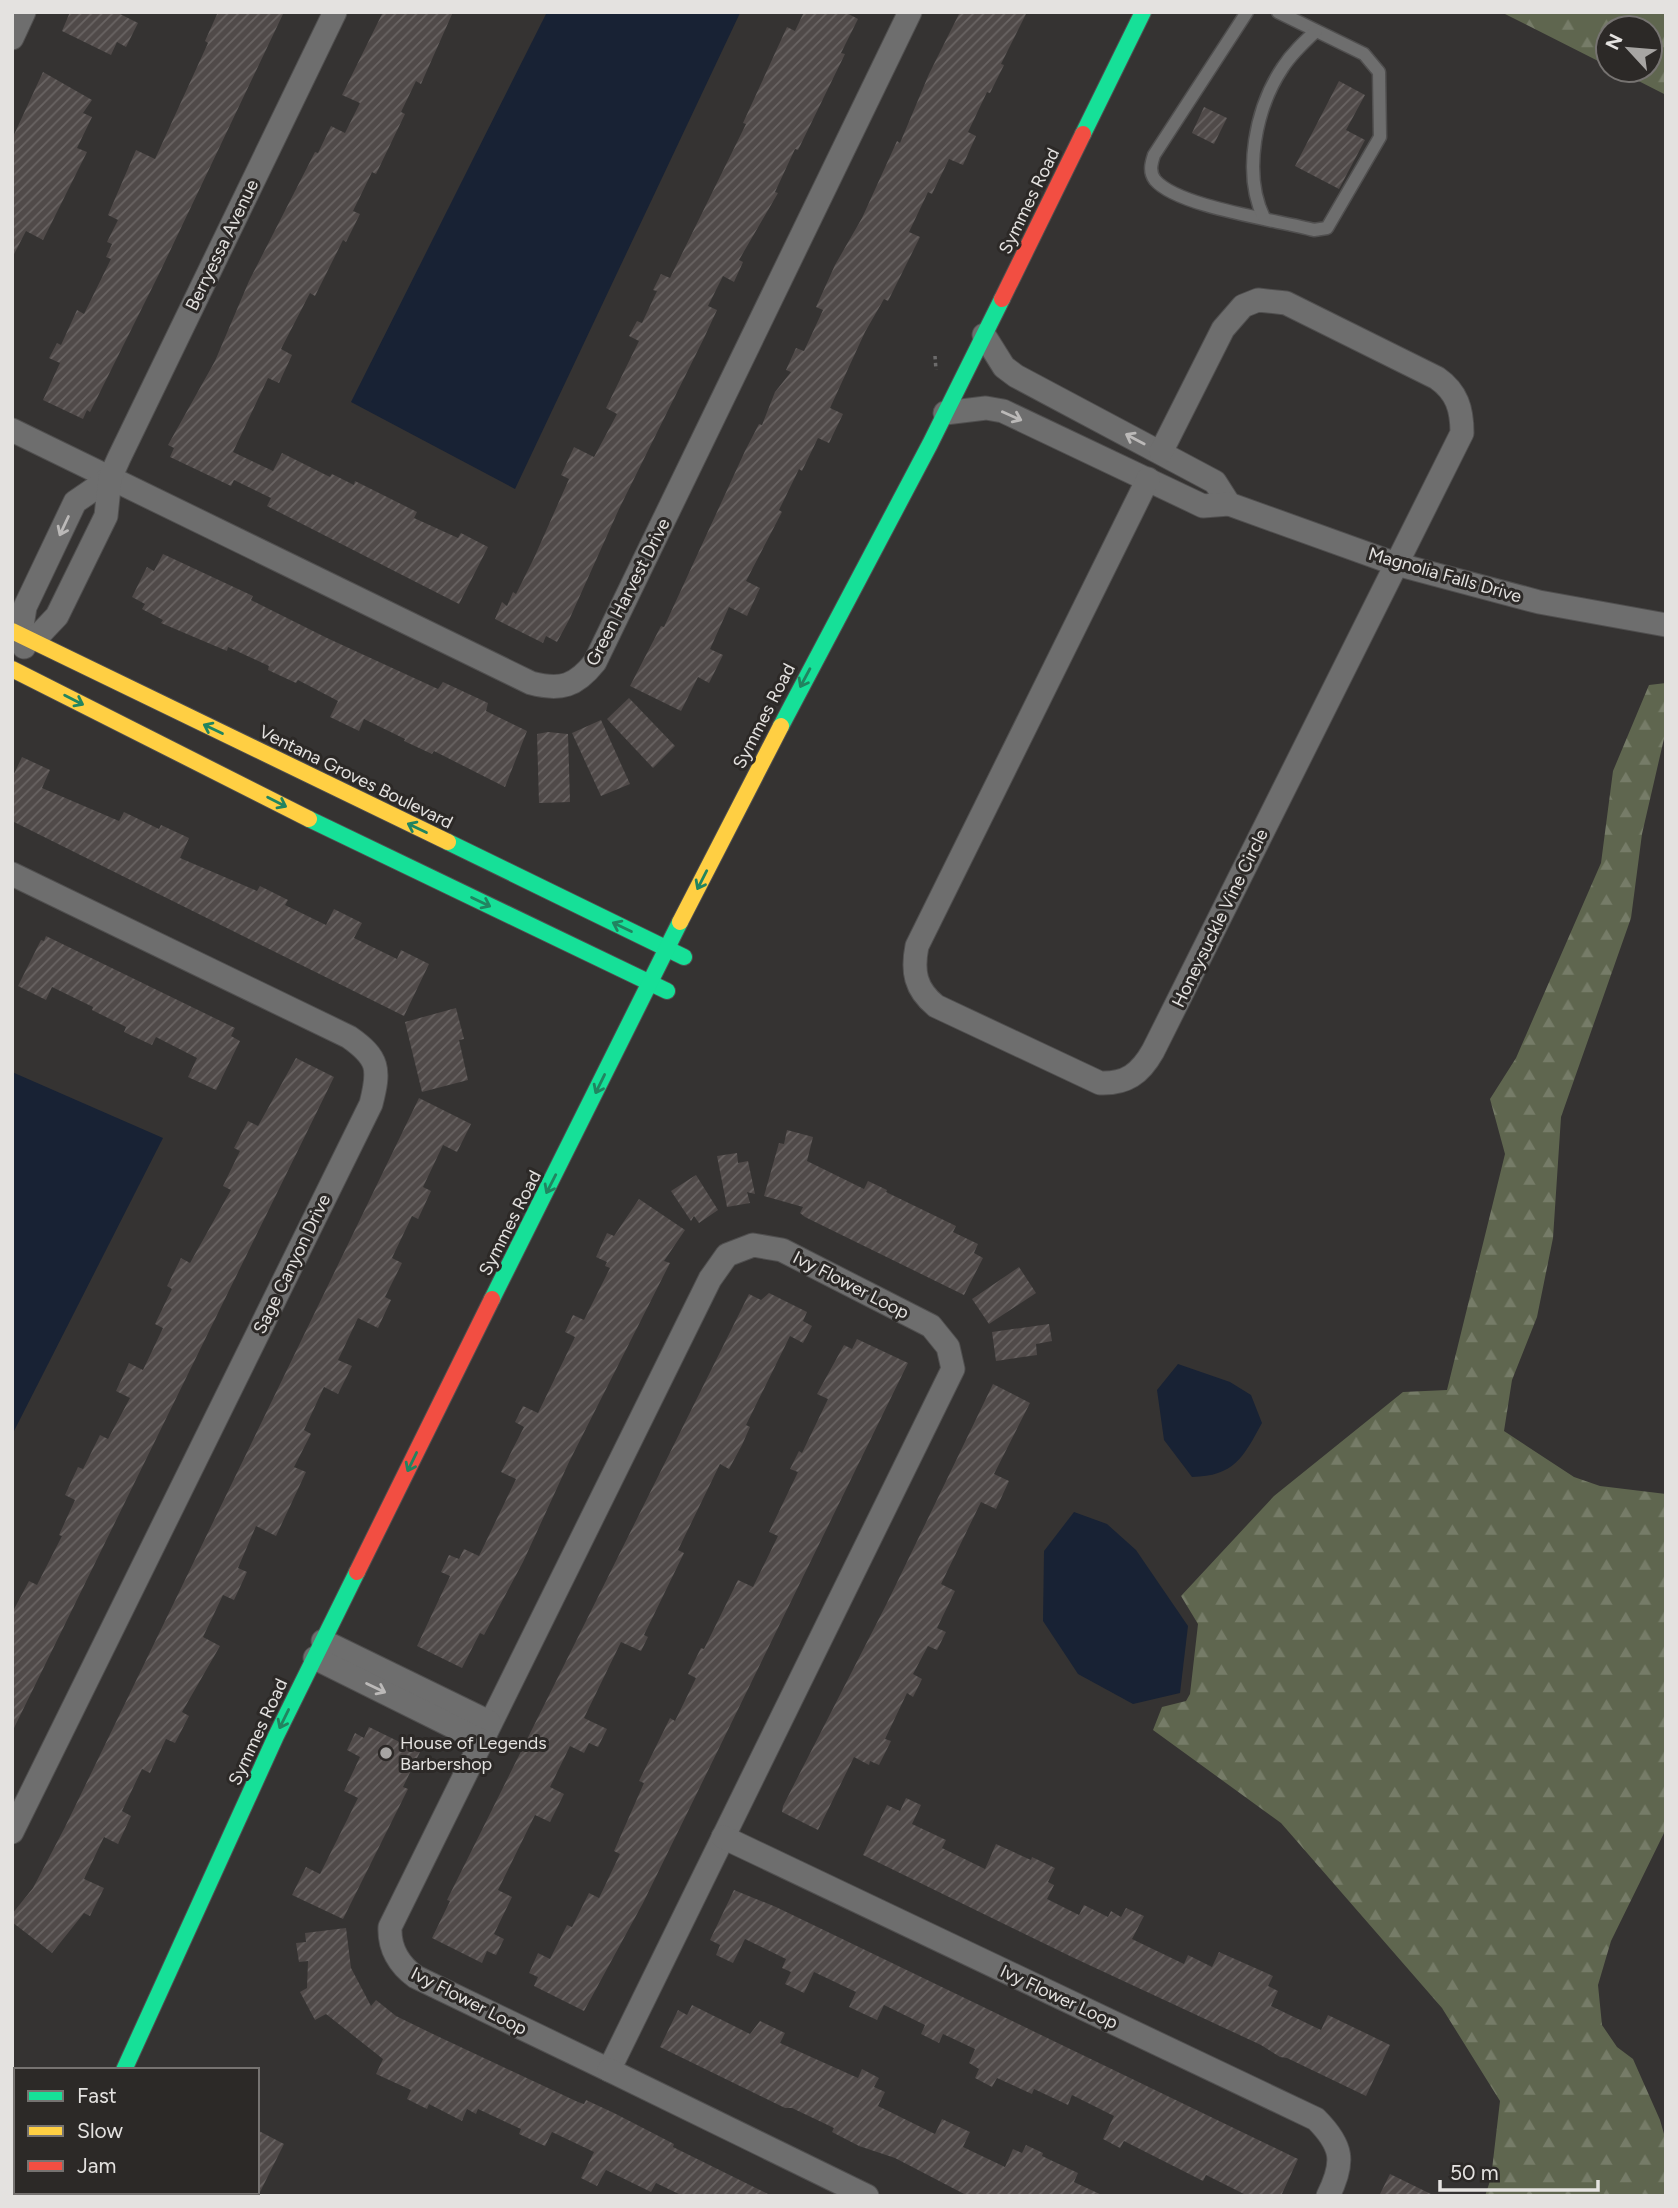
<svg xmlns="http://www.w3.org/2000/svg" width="1678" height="2208" font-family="Figtree,sans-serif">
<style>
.forest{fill:url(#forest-firs)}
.water{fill:#182234}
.building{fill:url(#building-hatch)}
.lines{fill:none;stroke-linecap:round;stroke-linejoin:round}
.lane-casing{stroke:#504f4f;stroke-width:15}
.street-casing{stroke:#504f4f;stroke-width:25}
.fast-casing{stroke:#504f4f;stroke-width:18}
.slow-casing{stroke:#504f4f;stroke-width:18}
.jam-casing{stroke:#504f4f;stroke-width:18}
.path{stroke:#6c6b6b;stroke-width:3.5;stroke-dasharray:3.5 3.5;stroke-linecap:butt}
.lane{stroke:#6e6e6e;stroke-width:12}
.street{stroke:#6e6e6e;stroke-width:23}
.fast{stroke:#16e098;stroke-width:16}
.slow{stroke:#ffcf43;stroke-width:16}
.jam{stroke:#f24e42;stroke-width:16}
.oneway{stroke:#bbb9b8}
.oneway2{stroke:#218460}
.poi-dot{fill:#a7a5a3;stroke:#2c2927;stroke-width:2.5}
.labels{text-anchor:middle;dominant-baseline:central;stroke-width:6;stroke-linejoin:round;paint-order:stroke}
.street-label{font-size:18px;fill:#e4e2e0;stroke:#2c2927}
.poi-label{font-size:18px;fill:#e4e2e0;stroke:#2c2927;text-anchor:start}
</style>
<defs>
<pattern id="forest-firs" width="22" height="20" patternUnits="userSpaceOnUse" patternTransform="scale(1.75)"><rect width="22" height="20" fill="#5f664f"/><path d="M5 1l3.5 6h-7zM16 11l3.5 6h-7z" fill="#767c68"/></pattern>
<pattern id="building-hatch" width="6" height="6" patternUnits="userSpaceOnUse" patternTransform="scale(1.75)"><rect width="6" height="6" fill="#504a49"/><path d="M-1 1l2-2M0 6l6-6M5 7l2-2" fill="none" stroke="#696463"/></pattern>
</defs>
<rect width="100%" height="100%" fill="#353332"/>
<!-- forest -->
<g class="forest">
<polygon points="1501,12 1666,12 1666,95 1617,70 1650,70 1650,28 1608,28 1608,66"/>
<polygon points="1666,683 1666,730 1642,834 1631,918 1561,1117 1553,1238 1537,1317 1512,1380 1504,1431 1574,1477 1600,1486 1666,1494 1666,1829 1611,1941 1598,1985 1602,2025 1617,2047 1633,2059 1660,2120 1666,2141 1666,2196 1485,2196 1491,2178 1500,2101 1442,2008 1281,1823 1153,1730 1162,1707 1186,1701 1190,1694 1198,1624 1181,1596 1274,1496 1403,1392 1447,1390 1505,1154 1490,1099 1516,1058 1601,863 1613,771 1649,685"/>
</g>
<!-- water -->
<g class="water">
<polygon points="547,12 740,13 515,489 351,402"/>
<polygon points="12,1072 163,1138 12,1435"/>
<path d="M1178 1364 1230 1382 1251 1395 1262 1423C1243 1458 1234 1476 1192 1477L1164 1440 1157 1390Z"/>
<polygon points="1074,1512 1107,1524 1136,1550 1188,1626 1180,1693 1133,1704 1078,1674 1043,1621 1044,1551"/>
</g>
<!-- building -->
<g class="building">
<polygon points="70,12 116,12 138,23 126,47 117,42 111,55 62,31"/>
<polygon points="218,12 284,12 159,274 90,412 87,410 83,419 43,400 60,363 49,358 57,343 61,345 77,310 84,314 111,259 106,257 112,244 107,242 118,220 108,215 136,150 155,159 208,43 205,41"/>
<polygon points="383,12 453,12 421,84 416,81 401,112 405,114 376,174 372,172 353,211 360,214 346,242 343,240 315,296 310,293 281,349 292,355 279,383 268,378 233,452 273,471 282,453 330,477 332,474 354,485 355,481 417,512 414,518 458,538 461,533 488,547 459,604 267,506 271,498 234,480 231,486 170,457 174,448 168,445 215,361 249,281 315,152 318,153 331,126 345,133 360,103 342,95"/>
<polygon points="804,12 845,12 858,19 841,53 845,54 798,150 795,149 775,192 778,193 739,260 743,262 734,282 723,276 708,306 717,310 704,338 619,509 569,620 557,642 546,636 543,643 495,619 502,602 507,606 513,592 516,594 534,558 569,479 561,475 574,447 594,457 617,414 606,408 639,341 629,336 637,321 642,323 657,291 653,290 661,274 670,278 746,124 743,123 787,27 795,31"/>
<polygon points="960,12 1027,12 1001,64 1004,65 990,93 987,92 968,132 976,136 963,165 949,159 932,194 928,192 909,232 920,237 888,301 884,299 865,332 830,408 843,414 829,443 818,438 802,471 799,469 779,510 782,512 746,581 760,588 747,616 729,607 710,649 723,655 709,683 698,677 681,711 630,686 661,626 664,627 745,451 759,424 762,425 775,392 791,372 786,370 796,348 804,351 823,310 816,307 835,265 862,218 897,141 900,143 929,74"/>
<polygon points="43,72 92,100 83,113 92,117 77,148 87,152 43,240 26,231 12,258 12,139"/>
<polygon points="1339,81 1365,95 1346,130 1365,140 1339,189 1295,166"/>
<polygon points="1204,107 1227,118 1214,144 1192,133"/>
<polygon points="163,554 253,596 251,600 327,638 438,689 443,682 488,703 486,711 527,731 505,787 434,751 432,754 404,741 405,739 364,719 359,731 330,717 338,701 298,680 296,683 268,670 269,666 228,647 227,651 161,623 163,620 142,609 145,604 132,597 147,567 154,571"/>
<polygon points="629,698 675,746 653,768 607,719"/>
<polygon points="601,720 630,784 601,796 572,733"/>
<polygon points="548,732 568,734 570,802 539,803 537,734"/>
<polygon points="22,757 50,770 42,788 119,821 124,812 159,829 161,825 189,838 180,858 257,891 260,886 288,900 285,905 326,925 334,909 362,923 354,938 397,959 401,950 429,964 404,1016 12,821 12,778"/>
<polygon points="46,936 235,1028 231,1036 240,1041 216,1090 188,1077 197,1058 156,1037 152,1045 124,1032 126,1027 92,1010 93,1007 52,987 46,1000 18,986 41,940 44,941"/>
<polygon points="456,1008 464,1039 459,1040 468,1080 422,1092 405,1022"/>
<polygon points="296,1058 334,1077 12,1732 12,1613 29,1581 37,1585 62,1536 59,1535 75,1500 65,1495 78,1467 83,1469 100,1435 108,1439 130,1398 116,1391 129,1363 143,1370 163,1328 155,1324 172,1289 167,1286 181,1258 190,1263 231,1190 223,1186 240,1151 234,1148 248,1121 258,1126"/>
<polygon points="419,1098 471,1124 457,1152 443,1145 423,1187 431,1191 418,1219 412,1216 392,1258 402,1263 385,1297 391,1300 378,1328 358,1318 338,1360 352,1366 338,1394 324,1387 304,1430 311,1434 294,1467 306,1472 276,1536 256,1526 238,1568 247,1572 234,1600 223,1595 203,1637 220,1646 182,1712 189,1716 175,1743 166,1739 150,1773 142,1769 122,1811 131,1816 118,1844 104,1837 84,1879 104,1888 90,1916 84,1913 52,1953 12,1922 12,1914 33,1888 65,1827"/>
<polygon points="787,1130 813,1137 807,1161 864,1189 868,1181 887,1190 886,1192 956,1226 953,1232 978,1244 974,1253 983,1258 964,1295 805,1217 800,1213 803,1207 764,1196 779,1143 784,1144"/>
<polygon points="737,1153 738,1163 748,1161 755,1194 747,1192 750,1203 727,1207 717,1156"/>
<polygon points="696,1175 718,1210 699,1223 694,1216 691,1221 671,1191"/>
<polygon points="639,1199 685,1230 664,1261 670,1263 569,1462 523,1562 484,1635 480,1633 462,1668 417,1646 450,1576 441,1572 449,1555 459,1559 464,1549 479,1556 516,1479 501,1472 524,1427 515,1422 523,1406 538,1413 575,1337 565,1332 573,1315 584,1320 610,1268 605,1266 607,1262 596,1257 607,1233 614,1236"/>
<polygon points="1019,1267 1036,1293 989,1324 972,1299"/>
<polygon points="769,1293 807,1312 803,1321 812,1326 803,1343 790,1336 746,1425 750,1427 742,1445 729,1469 720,1464 678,1550 684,1553 644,1635 648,1637 641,1651 621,1642 584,1718 607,1729 598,1747 589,1743 584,1753 570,1746 550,1787 564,1794 550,1822 535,1815 498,1890 512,1897 494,1934 504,1939 496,1955 487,1951 482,1963 432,1938 450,1901 447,1900 749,1294 761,1300"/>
<polygon points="1049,1324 1052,1341 1036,1344 1037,1355 996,1361 992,1332"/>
<polygon points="857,1339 908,1363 643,1903 584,2011 534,1986 538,1977 529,1973 538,1953 550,1959 567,1925 572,1927 589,1893 599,1898 620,1854 614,1851 644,1783 639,1781 670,1718 675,1721 696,1678 688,1674 701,1648 704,1649 738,1580 753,1587 778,1536 769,1532 798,1472 790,1469 799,1451 802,1453 828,1399 817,1394 844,1345 852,1349"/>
<polygon points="993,1384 1030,1403 994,1474 1009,1481 996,1509 981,1502 941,1584 955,1591 937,1628 946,1632 937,1650 928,1646 913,1674 922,1679 913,1697 907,1693 885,1739 891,1741 879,1765 870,1761 869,1765 854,1757 818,1830 782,1812 783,1806 887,1603"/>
<polygon points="369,1727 420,1752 403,1787 408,1789 343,1919 292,1895 306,1867 320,1874 358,1798 344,1791 360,1757 347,1750 355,1733 364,1738"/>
<polygon points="906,1798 921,1805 912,1824 946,1840 942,1848 985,1869 996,1844 1031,1860 1032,1857 1055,1868 1048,1882 1054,1885 1047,1899 1079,1915 1084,1905 1108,1917 1111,1911 1121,1917 1126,1908 1144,1916 1132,1939 1184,1964 1188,1955 1212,1967 1219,1952 1273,1976 1268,1986 1278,1991 1271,2006 1321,2030 1328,2015 1390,2045 1366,2096 1287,2058 1280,2057 1261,2045 1074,1958 863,1855 887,1805 900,1811"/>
<polygon points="734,1890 776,1907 1298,2159 1281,2196 1248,2196 1206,2175 1203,2181 1124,2141 1120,2148 1103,2139 1114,2116 1072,2095 1068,2105 1034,2089 1032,2094 997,2078 992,2087 975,2078 979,2069 969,2063 975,2049 943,2034 939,2043 921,2034 925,2025 884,2005 877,2020 849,2007 856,1992 814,1972 804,1993 785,1984 791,1972 782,1968 786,1959 745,1939 733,1963 716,1955 720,1945 710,1940"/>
<polygon points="346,1928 351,1968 371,2006 376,2000 396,2016 435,2035 578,2102 584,2104 586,2100 614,2113 674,2144 673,2147 772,2196 683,2196 656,2183 651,2192 606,2170 597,2186 581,2178 594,2152 552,2132 545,2146 519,2134 521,2129 478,2109 476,2114 467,2109 462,2121 429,2104 427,2109 407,2099 411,2090 376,2074 383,2059 326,2014 315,2020 300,1992 307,1988 308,1961 299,1962 296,1943 306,1942 305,1933"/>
<polygon points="692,2005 750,2034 760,2021 785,2033 780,2043 858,2078 862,2069 879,2078 874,2087 885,2092 878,2106 935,2134 942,2119 970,2132 963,2147 1005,2167 1013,2149 1022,2153 1026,2145 1043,2153 1042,2156 1078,2173 1074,2182 1104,2196 968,2196 895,2158 859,2146 832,2132 834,2128 792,2108 785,2108 660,2047 678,2010 687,2015"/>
<polygon points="257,2130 284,2144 258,2196 257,2196"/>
<polygon points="1390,2174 1435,2196 1379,2196"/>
</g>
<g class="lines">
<defs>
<g id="lane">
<path d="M1247 12 1154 155C1151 164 1149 172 1155 180 1178 207 1277 220 1314 230L1327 228 1380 137 1379 72 1364 54 1278 12"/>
<path d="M1264 218C1242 173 1256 107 1283 67 1292 53 1304 42 1316 31"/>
</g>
<g id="street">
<polyline points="12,38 24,12"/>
<polyline points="984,335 1004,367 1016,376 1215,482 1229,504"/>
<polyline points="945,413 986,408 1003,411 1203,506 1229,504 1396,564 1539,602 1666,625"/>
<path d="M12 430 531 683C561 691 576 686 595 662L910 12"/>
<path d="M1148 479 917 946C912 971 915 989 936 1006L1100 1083C1126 1084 1140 1074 1153 1051L1462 433C1462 409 1457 392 1437 378L1286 303 1258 300 1243 306 1223 329 1161 452"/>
<polyline points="27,638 22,626 25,607 75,502 110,478"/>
<polyline points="24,647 27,638 39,635 57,616 106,516 110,478 119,458 335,12"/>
<path d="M12 874 349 1037C379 1058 380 1069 371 1104L12 1832"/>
<path d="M753 1245 782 1250 931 1326 948 1347 953 1369 609 2070 416 1977C399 1965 389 1948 390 1927L710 1279 727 1255Z"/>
<polyline points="323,1641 489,1722"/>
<polyline points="315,1658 480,1740"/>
<path d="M723 1837 1316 2119C1343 2146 1345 2162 1328 2196"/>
<polyline points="609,2070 867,2196"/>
<polyline points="12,2120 16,2122"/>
<polyline points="131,2192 135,2196"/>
</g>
<g id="fast">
<polyline points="1083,134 1143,12"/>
<polyline points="781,726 930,444 1002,299"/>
<polyline points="309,819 667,991"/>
<polyline points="448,842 684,957"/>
<polyline points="492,1299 680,922"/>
<polyline points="124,2070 276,1736 357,1572"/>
<polyline points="62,2196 64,2192"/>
</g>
<g id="slow">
<polyline points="12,631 448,842"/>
<polyline points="12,669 309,819"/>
<polyline points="680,922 781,726"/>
</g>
<g id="jam">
<polyline points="1002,299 1083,134"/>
<polyline points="357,1572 492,1299"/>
</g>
</defs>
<!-- lane casing -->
<use href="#lane" class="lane-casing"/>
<!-- street casing -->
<use href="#street" class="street-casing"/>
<!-- fast casing -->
<use href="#fast" class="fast-casing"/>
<!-- slow casing -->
<use href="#slow" class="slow-casing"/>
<!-- jam casing -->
<use href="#jam" class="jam-casing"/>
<!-- path -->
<polyline class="path" points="935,356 936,370"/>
<!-- lane -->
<use href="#lane" class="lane"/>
<!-- street -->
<use href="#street" class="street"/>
<!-- fast -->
<use href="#fast" class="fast"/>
<!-- slow -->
<use href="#slow" class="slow"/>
<!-- jam -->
<use href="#jam" class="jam"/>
</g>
<!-- one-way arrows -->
<defs><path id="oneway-shaft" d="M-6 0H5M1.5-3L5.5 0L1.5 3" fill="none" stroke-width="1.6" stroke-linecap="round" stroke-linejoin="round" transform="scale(1.75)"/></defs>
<g class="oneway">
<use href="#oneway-shaft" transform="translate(1012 416) rotate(24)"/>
<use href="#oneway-shaft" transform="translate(1135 439) rotate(-152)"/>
<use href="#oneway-shaft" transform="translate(64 526) rotate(115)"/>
<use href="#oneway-shaft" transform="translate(376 1688) rotate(26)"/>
</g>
<g class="oneway2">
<use href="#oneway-shaft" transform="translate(805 678) rotate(118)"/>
<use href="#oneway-shaft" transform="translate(74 700) rotate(27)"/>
<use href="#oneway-shaft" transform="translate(213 729) rotate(-154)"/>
<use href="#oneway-shaft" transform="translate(277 802) rotate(27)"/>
<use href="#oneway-shaft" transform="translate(417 828) rotate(-154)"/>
<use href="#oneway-shaft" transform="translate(702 880) rotate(117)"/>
<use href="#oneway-shaft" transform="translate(481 902) rotate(26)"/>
<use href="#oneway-shaft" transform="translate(622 927) rotate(-154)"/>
<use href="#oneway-shaft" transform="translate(600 1084) rotate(116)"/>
<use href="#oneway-shaft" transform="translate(551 1184) rotate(117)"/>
<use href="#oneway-shaft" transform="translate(412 1462) rotate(116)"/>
<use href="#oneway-shaft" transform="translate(284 1719) rotate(116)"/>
</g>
<!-- markers -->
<circle class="poi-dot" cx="386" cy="1753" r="7"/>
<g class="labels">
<!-- street labels -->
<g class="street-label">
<text transform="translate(1029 201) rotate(-64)">Symmes Road</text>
<text transform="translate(222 245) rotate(-64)">Berryessa Avenue</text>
<text transform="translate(1445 575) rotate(16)">Magnolia Falls Drive</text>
<text transform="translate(628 592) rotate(-63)">Green Harvest Drive</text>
<text transform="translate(764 716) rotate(-63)">Symmes Road</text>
<text transform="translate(356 777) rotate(26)">Ventana Groves Boulevard</text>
<text transform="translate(1220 918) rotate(-64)">Honeysuckle Vine Circle</text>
<text transform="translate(510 1223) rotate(-63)">Symmes Road</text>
<text transform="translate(292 1264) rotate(-64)">Sage Canyon Drive</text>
<text transform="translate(851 1285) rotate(27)">Ivy Flower Loop</text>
<text transform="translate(258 1732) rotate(-65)">Symmes Road</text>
<text transform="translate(1059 1997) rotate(25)">Ivy Flower Loop</text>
<text transform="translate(469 2001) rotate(27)">Ivy Flower Loop</text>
</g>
<!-- poi labels -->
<g class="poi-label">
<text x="400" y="1743">House of Legends<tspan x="400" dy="21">Barbershop</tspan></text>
</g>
</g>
<!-- border -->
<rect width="1678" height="2208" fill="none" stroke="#e4e2e0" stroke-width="28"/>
<!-- legend -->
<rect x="14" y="2068" width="245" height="126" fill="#2c2927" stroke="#767371" stroke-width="2"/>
<rect x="28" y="2091" width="35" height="10" fill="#16e098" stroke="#767371" stroke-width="2"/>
<text x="77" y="2103" font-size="21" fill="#e4e2e0">Fast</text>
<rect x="28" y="2126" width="35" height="10" fill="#ffcf43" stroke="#767371" stroke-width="2"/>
<text x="77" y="2138" font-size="21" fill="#e4e2e0">Slow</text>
<rect x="28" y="2161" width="35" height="10" fill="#f24e42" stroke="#767371" stroke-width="2"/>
<text x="77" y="2173" font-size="21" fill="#e4e2e0">Jam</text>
<!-- north arrow -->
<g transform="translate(1629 49) rotate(296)"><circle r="33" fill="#2c2927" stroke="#767371" stroke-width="2"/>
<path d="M0-5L12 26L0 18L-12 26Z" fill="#a7a5a3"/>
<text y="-10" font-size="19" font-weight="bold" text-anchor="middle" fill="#e4e2e0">N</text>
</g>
<!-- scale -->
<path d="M1440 2180v10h158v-10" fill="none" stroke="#e4e2e0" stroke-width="3.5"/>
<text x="1450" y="2180" font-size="21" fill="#e4e2e0" stroke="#2c2927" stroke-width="5" paint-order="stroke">50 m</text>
</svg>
